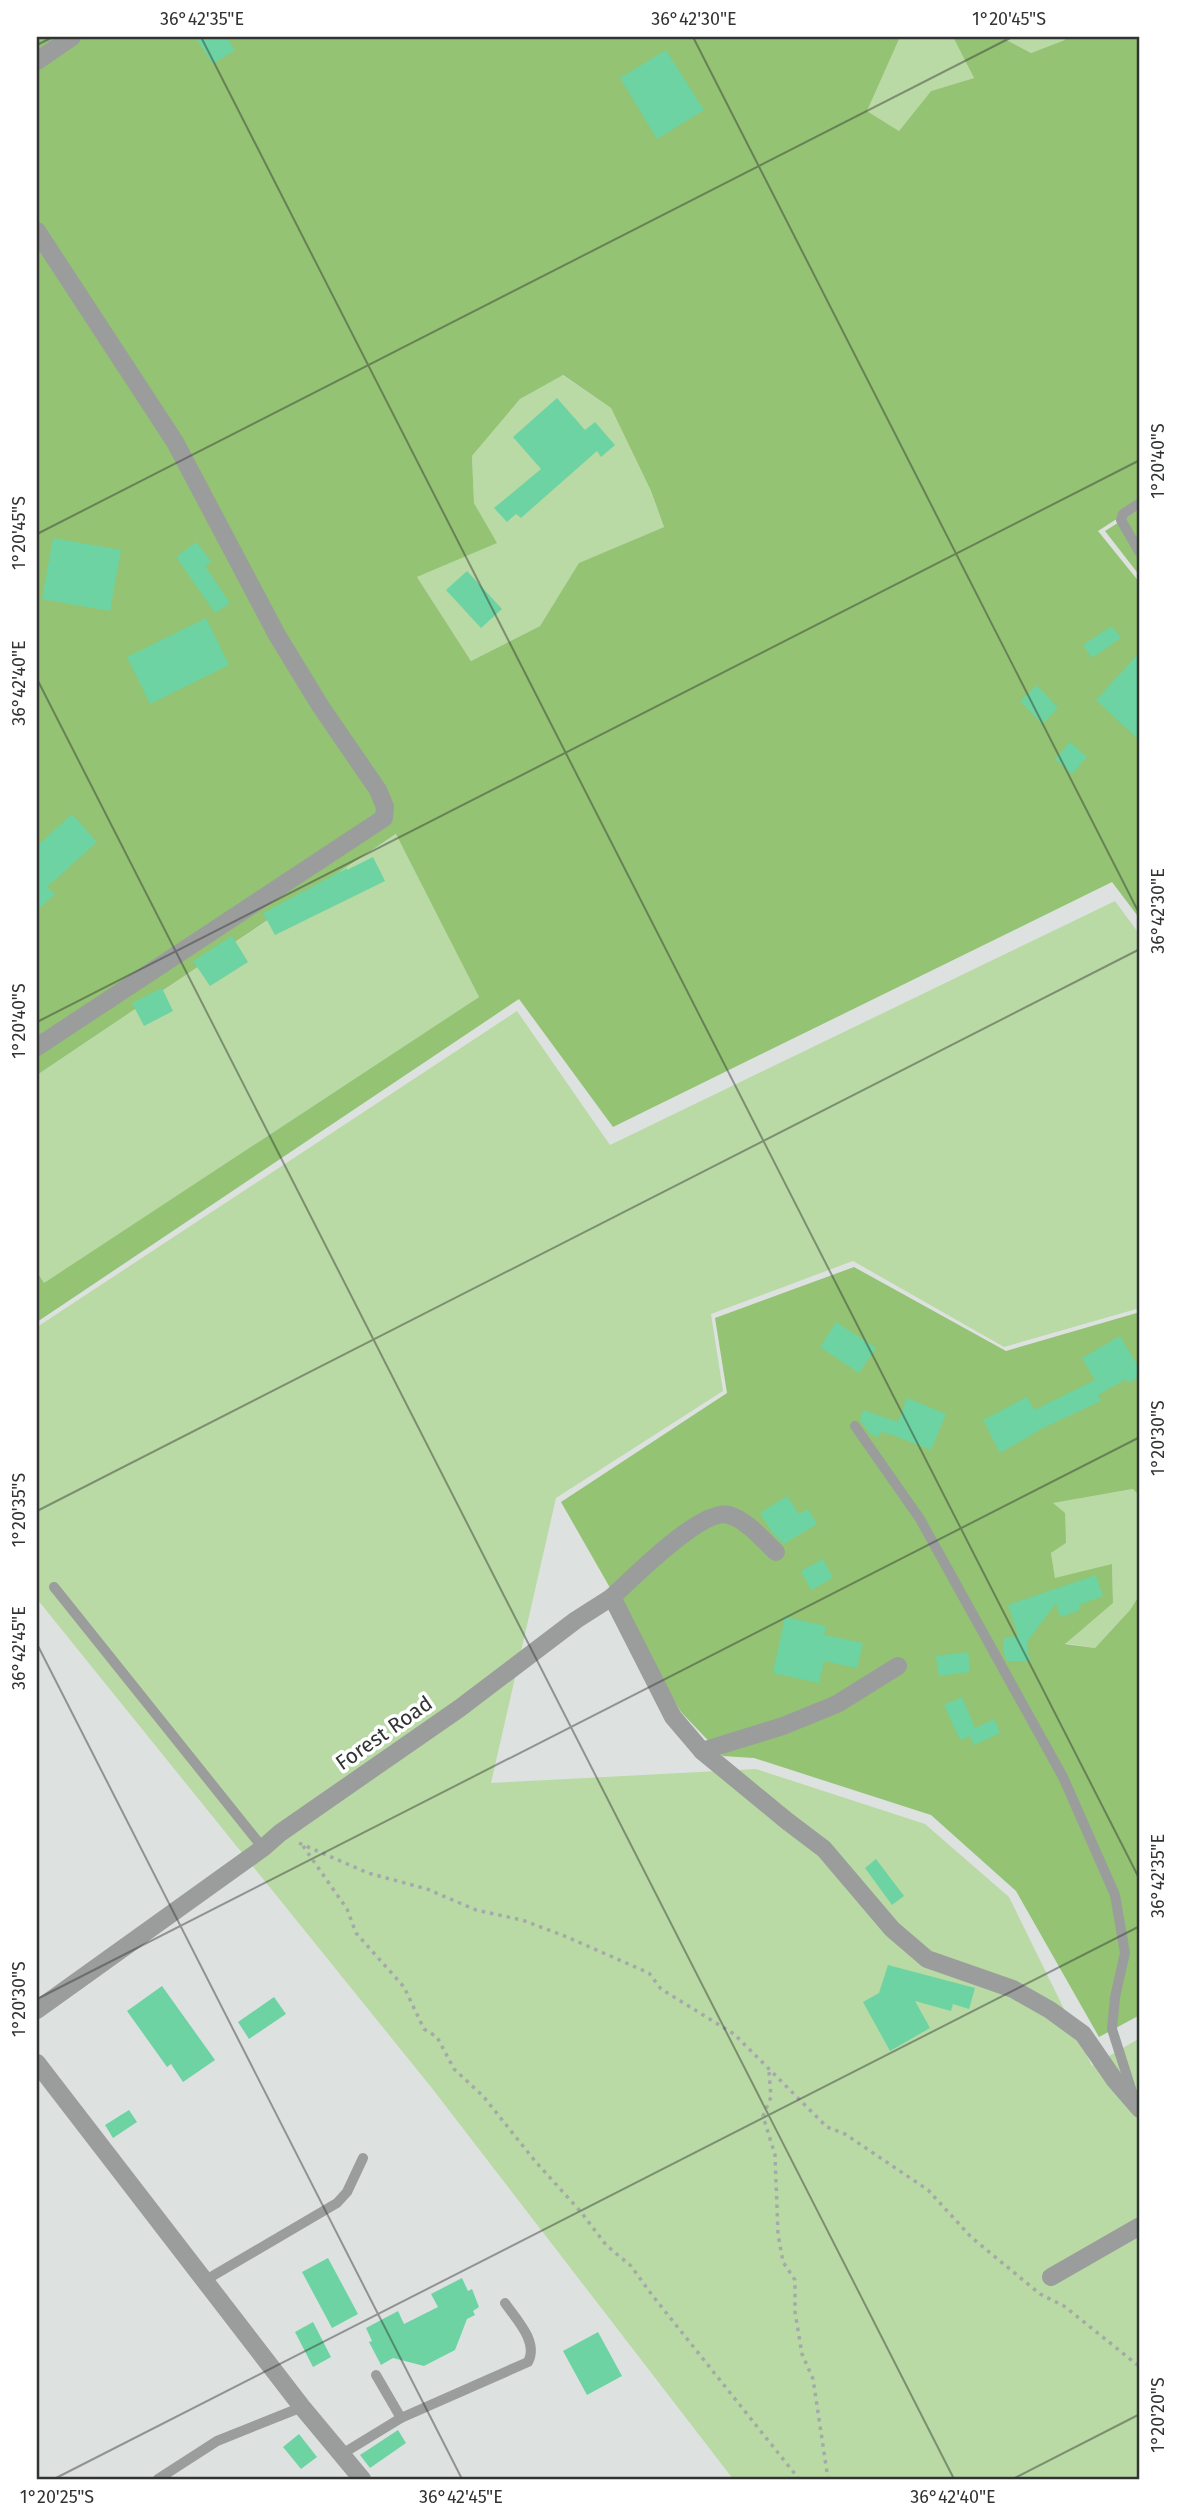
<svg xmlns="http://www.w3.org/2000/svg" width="1177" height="2516" font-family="'Fira Sans',sans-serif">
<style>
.green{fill:#b9daa4}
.forest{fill:#93c373;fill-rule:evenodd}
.building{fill:#6dd3a3}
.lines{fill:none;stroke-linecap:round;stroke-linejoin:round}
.path{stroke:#a5a9a9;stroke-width:3.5;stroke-dasharray:3.5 5;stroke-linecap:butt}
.service{stroke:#9b9d9d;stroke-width:10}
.minor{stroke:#9b9d9d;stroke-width:18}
.ticks{fill:none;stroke:#323434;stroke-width:2;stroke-opacity:0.45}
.labels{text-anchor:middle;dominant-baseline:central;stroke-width:7;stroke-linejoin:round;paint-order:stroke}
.street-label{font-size:21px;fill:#323434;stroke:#fff}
.neatline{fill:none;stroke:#323434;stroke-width:2.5}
.ticks-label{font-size:18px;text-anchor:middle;fill:#323434}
</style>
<rect width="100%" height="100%" fill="#dde2e1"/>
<!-- green -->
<g class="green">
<polygon points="900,37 953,37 974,78 931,91 899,131 867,111"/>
<polygon points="1001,37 1064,37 1066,40 1031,53"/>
<polygon points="562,375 611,408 651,491 664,527 580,563 540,626 471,661 417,577 496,543 474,503 472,456 520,399"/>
<polygon points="397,834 479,997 43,1284 37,1272 37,1075"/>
<polygon points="1115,901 1140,935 1140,1308 1004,1347 853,1261 711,1314 723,1391 556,1498 491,1783 756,1769 925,1824 1009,1897 1092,2066 1140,2038 1140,2479 733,2479 431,2087 37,1599 37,1327 517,1011 610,1145"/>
<polygon points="1134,1489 1140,1496 1140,1594 1130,1610 1095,1648 1064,1643 1113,1603 1112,1565 1055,1579 1051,1553 1066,1543 1052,1503"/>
</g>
<!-- forest -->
<g class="forest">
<path d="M37 37H900L867 111 899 131 931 91 974 78 953 37H1001L1031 53 1065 40 1064 37H1140V504L1098 531 1140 583V919L1112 882 613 1127 519 999 37 1322V1272L44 1283 479 997 396 834 37 1075ZM563 375 611 408 651 491 664 527 579 563 540 626 471 661 417 577 497 543 474 503 472 456 520 399Z"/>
<polygon points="1140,509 1140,576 1105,531"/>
<polygon points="854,1267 1006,1351 1140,1312 1140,1496 1133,1489 1053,1503 1065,1513 1066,1543 1051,1553 1055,1578 1112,1564 1113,1603 1065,1644 1095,1648 1130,1610 1140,1594 1140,2015 1099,2037 1016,1891 931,1815 754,1758 723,1756 681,1712 561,1502 727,1393 715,1318"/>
</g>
<!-- building -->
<g class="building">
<polygon points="195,37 226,37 235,50 213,64"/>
<polygon points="666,50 704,110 657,139 620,78"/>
<polygon points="557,398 585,430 595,422 615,445 601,457 597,451 521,518 516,514 507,522 494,508 541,469 513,437"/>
<polygon points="53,538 121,550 110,611 42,599"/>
<polygon points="196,542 211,561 205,566 230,603 215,613 176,557"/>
<polygon points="467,571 502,609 481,628 446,590"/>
<polygon points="206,618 229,665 150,704 127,657"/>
<polygon points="1112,626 1121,638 1092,658 1083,645"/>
<polygon points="1140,652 1140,741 1096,700"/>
<polygon points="1037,685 1058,708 1042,724 1020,701"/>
<polygon points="1070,742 1087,757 1072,774 1055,759"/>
<polygon points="72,814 97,842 47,887 55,894 37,911 37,846"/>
<polygon points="373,857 385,881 275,935 263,913 347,868 347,870"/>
<polygon points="232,936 248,962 210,986 193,961"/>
<polygon points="162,988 173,1011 144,1026 132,1003"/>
<polygon points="836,1322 876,1348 859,1373 820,1347"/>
<polygon points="1120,1336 1140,1370 1140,1376 1128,1383 1126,1379 1098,1395 1101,1401 1045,1427 1000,1453 983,1420 1027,1397 1034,1410 1095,1380 1082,1358"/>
<polygon points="907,1398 946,1414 931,1450 890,1434 880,1432 879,1437 870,1434 860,1420 863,1410 898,1422"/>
<polygon points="787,1496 799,1514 808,1509 817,1524 784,1544 772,1532 760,1513"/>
<polygon points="823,1559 833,1578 811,1590 801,1571"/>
<polygon points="1096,1575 1103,1596 1079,1605 1080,1610 1060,1617 1056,1603 1027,1642 1029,1661 1007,1661 1004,1654 1003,1639 1018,1635 1008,1605"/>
<polygon points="785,1617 826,1626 824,1635 863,1643 857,1668 824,1661 819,1683 773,1673"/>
<polygon points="968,1652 970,1672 939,1676 936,1656"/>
<polygon points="962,1697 975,1728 994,1719 1000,1733 974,1745 970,1736 960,1740 944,1705"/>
<polygon points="876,1859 904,1896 892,1905 865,1868"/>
<polygon points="888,1965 975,1988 969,2009 953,2004 951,2011 915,2001 930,2028 890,2051 863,2002 879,1993"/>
<polygon points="162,1986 215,2060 183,2082 171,2064 167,2067 127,2011"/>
<polygon points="274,1997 286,2014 249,2039 238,2022"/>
<polygon points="129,2110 137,2122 113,2138 105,2125"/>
<polygon points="328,2258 358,2314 332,2328 302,2272"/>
<polygon points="462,2278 468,2291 472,2289 479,2307 473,2311 475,2315 467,2319 455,2350 424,2366 393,2358 381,2365 369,2342 372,2341 366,2328 398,2311 404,2324 438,2307 431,2294"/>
<polygon points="313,2322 331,2357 313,2367 295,2332"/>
<polygon points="598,2332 622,2376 587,2395 563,2351"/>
<polygon points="398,2430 406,2443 370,2468 360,2455"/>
<polygon points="299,2434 317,2457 301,2469 283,2447"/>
</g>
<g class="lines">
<!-- path -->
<g class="path">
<polyline points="299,1843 368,1873 427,1889 476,1910 522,1920 567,1937 649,1973 661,1989 734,2034 827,2127 845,2134 928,2190 971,2237 1040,2294 1064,2306 1140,2367"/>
<polyline points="303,1846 347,1909 356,1933 404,1987 424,2029 437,2037 454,2069 483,2096 535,2161 581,2212 606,2245 631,2266 652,2295 799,2479"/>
<polyline points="769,2072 771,2097 763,2116 775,2155 778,2234 783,2262 795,2280 795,2312 802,2354 813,2379 828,2479"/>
</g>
<!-- service -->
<g class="service">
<polyline points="1140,503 1123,514 1121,520 1140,553"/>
<polyline points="855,1426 920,1519 1063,1777 1115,1895 1125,1953 1115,1997 1112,2029 1134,2098"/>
<polyline points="54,1587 263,1848"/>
<polyline points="204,2281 337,2203 347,2192 363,2158"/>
<polyline points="376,2375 401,2418"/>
<path d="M342 2454 401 2418 528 2362C539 2342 516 2319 505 2303"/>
<polyline points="158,2479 217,2441 302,2407"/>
</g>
<!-- minor -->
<g class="minor">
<polyline points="37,61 72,37"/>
<polyline points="37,231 175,442 277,635 321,707 378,790 385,807 384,818 37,1047"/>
<path d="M612 1597C633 1578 702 1507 729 1515 748 1521 762 1539 776 1552"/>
<polyline points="702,1751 783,1726 837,1704 898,1666"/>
<polyline points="37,2010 263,1848 280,1833 460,1708 576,1620 612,1597 673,1717 702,1751 787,1821 824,1849 892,1929 927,1959 1013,1989 1050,2010 1083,2034 1114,2079 1140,2109"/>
<polyline points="37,2063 302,2407 362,2479"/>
<polyline points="1051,2277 1140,2226"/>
</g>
</g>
<!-- ticks -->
<path class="ticks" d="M201 37 1140 1880M693 37 1140 915M37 45 53 37M37 534 1012 37M37 679 954 2479M37 1022 1140 460M37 1511 1140 949M37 1644 462 2479M37 1999 1140 1437M54 2479 1140 1926M1013 2479 1140 2414"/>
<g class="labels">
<!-- street labels -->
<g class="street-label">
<text transform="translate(384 1733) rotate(-35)">Forest Road</text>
</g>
</g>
<!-- border -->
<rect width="1177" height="2516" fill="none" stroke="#ffffff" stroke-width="77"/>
<rect x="38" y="38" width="1100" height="2440" class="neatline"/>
<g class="ticks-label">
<text x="202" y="25">36°42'35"E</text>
<text x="694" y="25">36°42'30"E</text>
<text x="1009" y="25">1°20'45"S</text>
<text transform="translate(1158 461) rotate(-90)" y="6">1°20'40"S</text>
<text transform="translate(19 533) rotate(-90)" y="6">1°20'45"S</text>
<text transform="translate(19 683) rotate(-90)" y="6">36°42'40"E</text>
<text transform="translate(1158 911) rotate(-90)" y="6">36°42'30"E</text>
<text transform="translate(19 1021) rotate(-90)" y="6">1°20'40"S</text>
<text transform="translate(1158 1438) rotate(-90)" y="6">1°20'30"S</text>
<text transform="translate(19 1510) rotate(-90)" y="6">1°20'35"S</text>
<text transform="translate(19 1648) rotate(-90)" y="6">36°42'45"E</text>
<text transform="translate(1158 1876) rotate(-90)" y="6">36°42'35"E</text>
<text transform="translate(19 1999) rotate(-90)" y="6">1°20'30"S</text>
<text transform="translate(1158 2415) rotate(-90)" y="6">1°20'20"S</text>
<text x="57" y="2503">1°20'25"S</text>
<text x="461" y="2503">36°42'45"E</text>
<text x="953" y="2503">36°42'40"E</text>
</g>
</svg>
